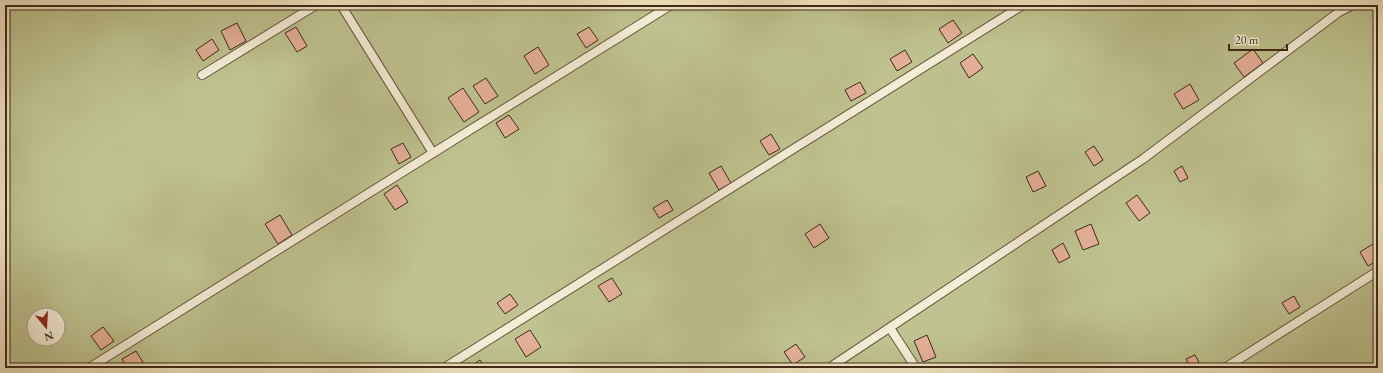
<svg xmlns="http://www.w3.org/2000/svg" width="1383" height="373" font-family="'EB Garamond',serif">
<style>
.green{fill:#bec38f;stroke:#7e7654;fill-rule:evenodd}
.building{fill:#e4af97;stroke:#3e2918}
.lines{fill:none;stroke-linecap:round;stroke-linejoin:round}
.lane-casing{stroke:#6a5842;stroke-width:10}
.lane{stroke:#f5eed7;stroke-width:8}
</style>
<rect width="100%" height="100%" fill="#f0e5c1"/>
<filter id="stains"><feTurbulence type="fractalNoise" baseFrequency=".005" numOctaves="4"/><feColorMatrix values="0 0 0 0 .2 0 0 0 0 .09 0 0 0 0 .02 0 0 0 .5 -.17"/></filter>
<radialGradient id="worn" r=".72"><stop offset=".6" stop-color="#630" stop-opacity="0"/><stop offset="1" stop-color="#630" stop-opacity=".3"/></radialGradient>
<!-- green -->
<path class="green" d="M5 5H1378V368H5ZM34 315H58V339H34Z"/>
<!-- building -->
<g class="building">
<polygon points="1324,5 1335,5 1327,10"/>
<polygon points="953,20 962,33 948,43 939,29"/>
<polygon points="237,23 246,41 230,50 221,31"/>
<polygon points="296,27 307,46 297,52 285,33"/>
<polygon points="589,27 598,40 586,48 577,34"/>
<polygon points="212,39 219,50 203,61 196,50"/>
<polygon points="538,47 549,65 535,74 524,56"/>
<polygon points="1253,49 1263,63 1244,77 1234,63"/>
<polygon points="905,50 912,62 897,71 890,59"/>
<polygon points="973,54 983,68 969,78 960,63"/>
<polygon points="486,78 498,96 485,104 473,86"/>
<polygon points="860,82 866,93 851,101 845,90"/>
<polygon points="1190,84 1199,100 1183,109 1174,94"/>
<polygon points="463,88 479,112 464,122 448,98"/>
<polygon points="509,115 519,129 505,138 496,123"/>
<polygon points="771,134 780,149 769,155 760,141"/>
<polygon points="403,143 411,157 399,164 391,149"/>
<polygon points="1094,146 1103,160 1094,166 1085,152"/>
<polygon points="721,166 731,183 719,190 709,173"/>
<polygon points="1182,166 1188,178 1180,182 1174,171"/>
<polygon points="1038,171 1046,186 1033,192 1026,177"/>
<polygon points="397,185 408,202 395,210 384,194"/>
<polygon points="1137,195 1150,213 1139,221 1126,203"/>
<polygon points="667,200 673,210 659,218 653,208"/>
<polygon points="280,215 292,235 278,244 265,224"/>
<polygon points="820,224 829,238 814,248 805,234"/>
<polygon points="1091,224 1099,244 1083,250 1075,231"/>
<polygon points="1063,243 1070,257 1059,263 1052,250"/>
<polygon points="1373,244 1378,251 1378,260 1368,266 1360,252"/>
<polygon points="612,278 622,294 609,302 598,286"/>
<polygon points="510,294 518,305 505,314 497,303"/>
<polygon points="1294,296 1300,307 1289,314 1282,303"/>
<polygon points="103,327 114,341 101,350 91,336"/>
<polygon points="530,330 541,347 526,357 515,339"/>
<polygon points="927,335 936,357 923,362 914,341"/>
<polygon points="796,344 805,357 793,365 784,352"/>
<polygon points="136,351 144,364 138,368 127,368 122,359"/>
<polygon points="1195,355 1202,368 1191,368 1186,359"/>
<polygon points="480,360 485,368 468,368"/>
</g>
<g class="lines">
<defs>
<g id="lane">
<polyline points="341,5 433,153"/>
<polyline points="202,75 316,5"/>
<polyline points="890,328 916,368"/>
<polyline points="89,368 433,153 671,5"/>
<polyline points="444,368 1023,5"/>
<polyline points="829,368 1143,159 1339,12 1353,5"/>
<polyline points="1225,368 1378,271"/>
</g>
</defs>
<!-- lane casing -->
<use href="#lane" class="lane-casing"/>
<!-- lane -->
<use href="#lane" class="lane"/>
</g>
<!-- margin -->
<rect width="1383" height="373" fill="none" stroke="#f0e5c1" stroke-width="20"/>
<rect x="6" y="6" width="1371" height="361" fill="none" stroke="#3e2918" stroke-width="2"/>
<rect x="10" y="10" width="1363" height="353" fill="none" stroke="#3e2918"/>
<!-- north arrow -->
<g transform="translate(46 327) rotate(162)"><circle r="19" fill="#f5eed7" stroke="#ac9f8b"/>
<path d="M0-3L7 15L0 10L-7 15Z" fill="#8f2418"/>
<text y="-6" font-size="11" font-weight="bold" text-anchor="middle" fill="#3e2918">N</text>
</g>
<!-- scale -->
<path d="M1229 44v6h58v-6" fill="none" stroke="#3e2918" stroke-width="2"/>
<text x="1235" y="44" font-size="12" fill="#3e2918" stroke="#f5eed7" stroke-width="3" paint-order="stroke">20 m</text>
<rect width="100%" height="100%" filter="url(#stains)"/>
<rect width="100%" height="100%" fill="url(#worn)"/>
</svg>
